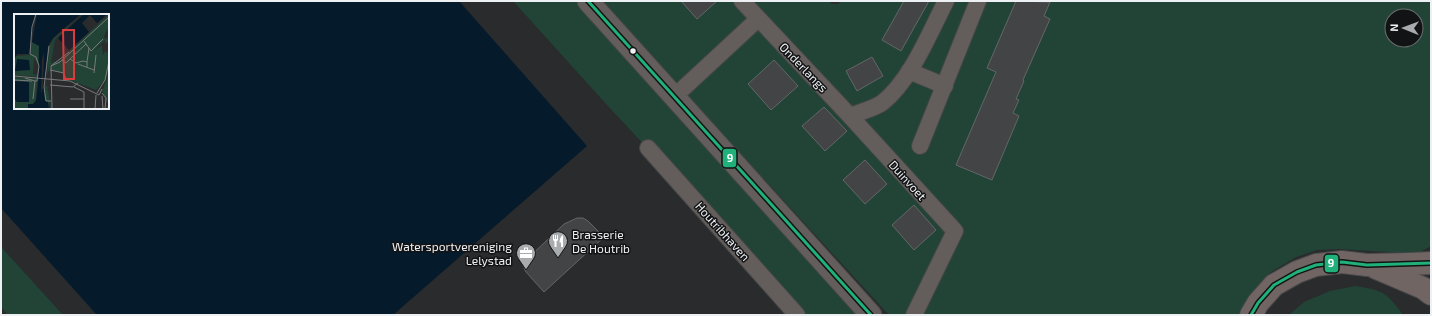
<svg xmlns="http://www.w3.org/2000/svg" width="1432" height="316" font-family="'Exo 2',sans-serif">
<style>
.green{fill:#214436;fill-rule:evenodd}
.water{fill:#051a2b;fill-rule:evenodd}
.building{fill:#434446;stroke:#646668}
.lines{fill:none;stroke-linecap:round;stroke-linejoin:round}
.minor-casing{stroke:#454748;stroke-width:18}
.tertiary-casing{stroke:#454748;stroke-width:23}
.primary-casing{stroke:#454748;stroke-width:24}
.minor{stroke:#635d5b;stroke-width:16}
.tertiary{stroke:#635d5b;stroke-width:21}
.primary{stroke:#706563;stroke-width:22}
.bus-1-casing{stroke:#121315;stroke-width:6}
.bus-1{stroke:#20b07a;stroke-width:3}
.bus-dot{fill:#eef1f3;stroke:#121315;stroke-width:1.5}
.labels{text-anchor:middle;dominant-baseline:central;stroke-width:3;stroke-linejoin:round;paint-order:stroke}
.street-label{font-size:12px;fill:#eef1f3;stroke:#121315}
.poi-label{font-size:12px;fill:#eef1f3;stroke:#121315;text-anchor:start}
.inset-road{fill:none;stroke:#787a7c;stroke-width:1}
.view{fill:#d83c3c;fill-opacity:0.15;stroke:#d83c3c;stroke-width:2}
.inset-edge{fill:none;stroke:#eef1f3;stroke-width:2}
.line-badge{stroke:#121315;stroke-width:1.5}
.badge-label{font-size:11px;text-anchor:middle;font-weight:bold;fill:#fff}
</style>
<rect width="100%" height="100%" fill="#292b2d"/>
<!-- green -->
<g class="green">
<polygon points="513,1 577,1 861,315 803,315 607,105"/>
<path d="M600 1H829L832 4H838L841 1H1431V246L1420 252H1390L1338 249 1317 250 1296 257 1271 272 1253 291 1238 315H889ZM1392 16H1416V40H1392Z"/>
<polygon points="1,247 63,315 8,315 1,307"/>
<path d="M1355 286C1383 290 1387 293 1403 315H1289L1304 302 1330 291Z"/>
</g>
<!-- water -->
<path class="water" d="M1 1H459L587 146 393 315H97L1 208ZM15 15H108V108H15Z"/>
<!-- building -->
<g class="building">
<polygon points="681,1 717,1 697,19"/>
<polygon points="904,1 929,1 901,51 882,40"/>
<polygon points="1016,1 1050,2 1044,16 1050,19 1023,80 1024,81 1016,99 1019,100 1013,113 1019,116 992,180 956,165 996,72 987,68"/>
<polygon points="872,57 883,76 857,91 846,71"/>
<polygon points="774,60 798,86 771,110 748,84"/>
<polygon points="824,107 847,131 825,151 802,126"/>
<polygon points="865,160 887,184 865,204 843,180"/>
<polygon points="914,205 936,230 914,250 892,225"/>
<polygon points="577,218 583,218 588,221 604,237 544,292 526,272 524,268 525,261 564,224"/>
</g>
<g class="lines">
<defs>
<g id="minor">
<polyline points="742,1 850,116"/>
<polyline points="909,71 945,86"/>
<polyline points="675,96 758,19"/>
<polyline points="920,146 978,1"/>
<polyline points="648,148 797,315"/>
<path d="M914 315 955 231 850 116C860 112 873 109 882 103 911 80 929 34 946 1"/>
</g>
<polyline id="tertiary" points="588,1 871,315"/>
<g id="primary">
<polyline points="1376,268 1423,288 1431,294"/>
<polyline points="1251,315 1258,303 1274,285 1297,272 1316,265 1342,262 1367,265 1409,264 1431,263"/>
</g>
</defs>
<!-- minor casing -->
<use href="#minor" class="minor-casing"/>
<!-- tertiary casing -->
<use href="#tertiary" class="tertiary-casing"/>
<!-- primary casing -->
<use href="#primary" class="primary-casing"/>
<!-- minor -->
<use href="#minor" class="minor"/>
<!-- tertiary -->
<use href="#tertiary" class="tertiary"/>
<!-- primary -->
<use href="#primary" class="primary"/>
<defs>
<g id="bus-1">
<polyline points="588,1 871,315"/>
<polyline points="1251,315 1258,303 1274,285 1297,272 1316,265 1342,262 1367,265 1431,263"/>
</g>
</defs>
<!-- bus-1 casing -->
<use href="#bus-1" class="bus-1-casing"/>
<!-- bus-1 -->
<use href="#bus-1" class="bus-1"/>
</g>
<!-- icons -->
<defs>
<symbol id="restaurant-pin" viewBox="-11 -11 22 30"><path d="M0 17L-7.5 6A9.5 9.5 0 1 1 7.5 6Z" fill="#a9acae" stroke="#121315"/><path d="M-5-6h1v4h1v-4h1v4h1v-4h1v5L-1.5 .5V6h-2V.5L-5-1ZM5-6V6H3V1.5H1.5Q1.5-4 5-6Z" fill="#fff"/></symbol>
<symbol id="office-pin" viewBox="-11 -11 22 30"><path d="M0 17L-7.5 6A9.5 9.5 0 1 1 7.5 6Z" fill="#a9acae" stroke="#121315"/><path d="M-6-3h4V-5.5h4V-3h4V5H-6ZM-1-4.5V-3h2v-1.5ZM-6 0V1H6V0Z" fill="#fff"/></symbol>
</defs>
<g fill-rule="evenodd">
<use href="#restaurant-pin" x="547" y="230" width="22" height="30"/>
<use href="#office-pin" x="515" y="242" width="22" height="30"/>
</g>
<!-- markers -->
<circle class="bus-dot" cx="633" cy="51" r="3.5"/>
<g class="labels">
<!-- street labels -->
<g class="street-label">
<text transform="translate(804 67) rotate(46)">Onderlangs</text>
<text transform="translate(908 180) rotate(48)">Duinvoet</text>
<text transform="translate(723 231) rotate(48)">Houtribhaven</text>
</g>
<!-- poi labels -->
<g class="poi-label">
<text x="572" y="234">Brasserie<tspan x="572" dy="14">De Houtrib</tspan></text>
<text x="512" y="246" text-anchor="end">Watersportvereniging<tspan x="512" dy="14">Lelystad</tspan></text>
</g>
</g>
<!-- overview -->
<g transform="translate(14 14)">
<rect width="95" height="95" fill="#292b2d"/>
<path d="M95 0V20V13L90 22 91 25 95 22V27L91 30V26L80 37 88 31 89 41 92 36 93 41 95 32V58L87 75 92 64 82 76 53 65 51 60 37 56V50L33 62 35 32 40 24 62 5 41 26 37 49 46 46ZM17 28 25 31 26 47 25 51 20 45 19 60 24 61 23 63 0 61 1 42 16 41ZM95 59V95H92L94 90 88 77ZM0 63 23 65 22 86H26L27 71V81L33 66 32 72 35 74 32 76H34L37 95 35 87V95H0Z" fill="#214436"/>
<path d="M0 0H21L15 40H3L0 46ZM23 0H67L39 24 34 32 30 73 31 87H34L35 95H14V90H19L22 86 24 72 25 32 18 28ZM30 38 29 73 27 80 28 45ZM70 0H93L83 9 76 1 68 9 75 18 55 36 44 24ZM3 45 15 46 16 56 1 57ZM0 67 15 68V88H3L0 84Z" fill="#051a2b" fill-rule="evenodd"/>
<path class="inset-road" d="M70 27 77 37 89 25M35 32 30 73 32 87H37M56 45 72 30M48 46 52 49 56 45 62 49 69 47 73 48V53M73 48 75 34M64 50 80 56M37 52 46 48 95 3M37 52 38 95M37 52 55 38M36 56 50 59 52 66M80 59 82 41M0 62 56 67 85 81 88 75M11 64 21 67 19 85M0 66 18 67M21 67H23L25 52 22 43 16 40 18 13 22 0M36 71 59 73 64 69M60 73 70 78V95M83 79 91 66 95 47M88 79 92 84 91 95M88 82 89 95M56 85H70M81 95 82 81"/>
<path class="view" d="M49 16H60V65H50Z"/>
<rect width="95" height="95" class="inset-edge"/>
</g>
<g class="line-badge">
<rect x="722" y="148" width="15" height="20" rx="4" fill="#20b07a"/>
<rect x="1324" y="254" width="15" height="19" rx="4" fill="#20b07a"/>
</g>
<g class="badge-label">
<text x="730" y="162">9</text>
<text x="1331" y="267">9</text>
</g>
<!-- border -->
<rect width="1432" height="316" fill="none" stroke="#eef1f3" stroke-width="4"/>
<!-- north arrow -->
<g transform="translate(1404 28) rotate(271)"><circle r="19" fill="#121315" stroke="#6a6c6e"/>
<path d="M0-3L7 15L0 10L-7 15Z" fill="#a9acae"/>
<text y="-6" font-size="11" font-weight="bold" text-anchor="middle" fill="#eef1f3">N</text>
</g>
</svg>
